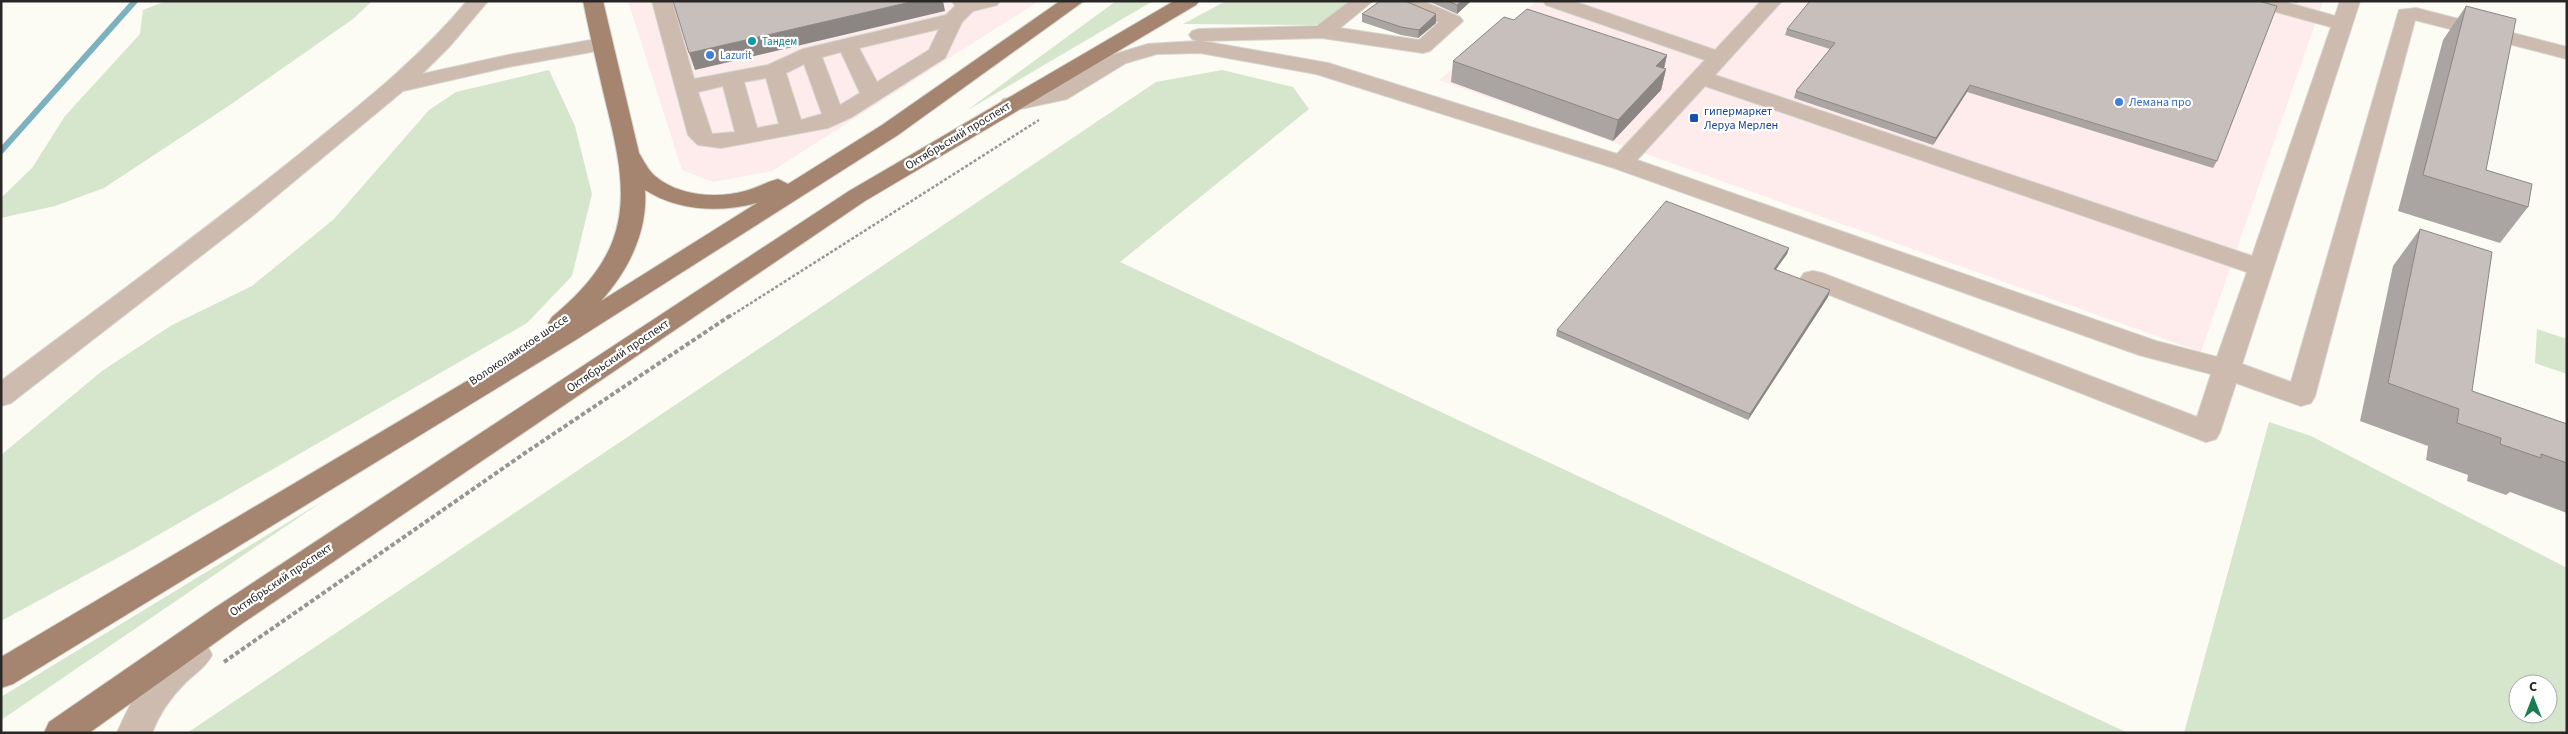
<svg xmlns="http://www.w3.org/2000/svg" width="2568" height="734" font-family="'Source Sans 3',sans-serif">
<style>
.commercial{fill:#fdeceb}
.green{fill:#d5e6cd;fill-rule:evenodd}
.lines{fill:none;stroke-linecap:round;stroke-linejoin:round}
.stream{stroke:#7cb1bf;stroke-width:6}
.minor-casing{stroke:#d6d5cf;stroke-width:2}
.major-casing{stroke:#d6d5cf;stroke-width:2}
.path-far1{stroke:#979691;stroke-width:2.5;stroke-dasharray:3 2;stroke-linecap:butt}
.path{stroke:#979691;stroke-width:4;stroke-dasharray:4.5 2.5;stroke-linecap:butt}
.minor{fill:#cdbbaf;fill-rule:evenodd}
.major{fill:#a5856f;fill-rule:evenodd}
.wall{fill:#aaa4a2}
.shaded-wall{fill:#8b8684}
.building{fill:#c6bfbc;stroke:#8b8684}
.culture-dot{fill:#0f9aa8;stroke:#fff;stroke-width:2}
.shop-dot{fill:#3f7fe0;stroke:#fff;stroke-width:2}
.transit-dot{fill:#1a4fb4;stroke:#fff;stroke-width:2}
.labels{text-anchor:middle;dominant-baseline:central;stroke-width:4.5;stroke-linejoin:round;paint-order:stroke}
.far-culture-label{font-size:11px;fill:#0d838f;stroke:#fff;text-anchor:start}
.far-shop-label{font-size:11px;fill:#366cbe;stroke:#fff;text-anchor:start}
.shop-label{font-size:12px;fill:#366cbe;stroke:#fff;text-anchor:start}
.transit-label{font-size:12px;fill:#164399;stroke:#fff;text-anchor:start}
.street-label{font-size:12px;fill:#282725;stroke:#fff}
</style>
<rect width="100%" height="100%" fill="#fcfbf4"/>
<!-- commercial -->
<g class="commercial">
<polygon points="628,1 1039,1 772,171 713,182 682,170"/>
<polygon points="1537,1 2323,1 2201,352 1439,80"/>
</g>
<!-- green -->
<g class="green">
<polygon points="166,1 372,1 353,19 227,107 104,188 55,206 1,218 1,198 32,168 65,116 140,34 143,10"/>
<polygon points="1116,1 1153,1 966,111"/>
<polygon points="1226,1 1363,1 1334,21 1315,25 1183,24"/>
<polygon points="549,70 575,126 592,194 572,276 527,323 132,550 1,621 1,455 102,371 172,325 252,286 334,219 429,110 456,92"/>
<polygon points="1222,70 1293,87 1309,109 1120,262 2128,733 187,733 1156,82"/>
<polygon points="2537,329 2567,339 2567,374 2535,363"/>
<path d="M2269 422 2311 436 2567 568V733H2184ZM2518 684H2548V714H2518Z"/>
<polygon points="323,501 1,720 1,697"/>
</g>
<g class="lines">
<!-- stream -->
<polyline class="stream" points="1,151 135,1"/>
<defs>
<g id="minor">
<path d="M467 1H488L450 46 422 74 508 55 602 38 609 40 612 44 609 48 602 50 508 67 403 91 251 217 11 403 1 406V381C102 305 204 231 302 152 360 105 419 59 467 1Z"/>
<path d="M652 1H672L694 79 768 65 803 49 946 15 955 6 952 1H1000L997 5 973 11 962 22 945 58 852 117 828 128 721 148 698 145 688 135ZM939 29 929 50 877 82 859 48ZM841 52 860 93 840 105 822 57ZM804 64 822 114 801 120 786 73ZM766 78 779 124 757 128 744 82ZM723 86 735 132 712 134 698 92Z"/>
<path d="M1350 1H1373L1340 28 1419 40 1439 22 1398 5 1395 1H1423L1460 17 1463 21 1430 51 1423 53 1322 38 1202 41 1328 63 1617 154 1705 60 1546 5 1543 1H1573L1715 50 1761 1H1782L1715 75 2252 256 2331 27 2251 5 2248 1H2282L2335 16 2340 1H2360L2242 364 2291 382 2399 10 2416 8 2567 47V59L2415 20 2315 396 2311 403 2301 406 2236 383 2220 432 2216 439 2206 442 1804 285 1800 279 1804 273 1813 271 1822 273 2197 417 2211 374 2139 355 1614 168 1316 74 1200 53 1157 54 1126 63 1067 99 1011 111 1003 109 1000 104 1003 99 1052 89 1112 55 1148 44 1197 41 1192 39 1189 35 1192 31 1199 29 1317 26ZM1705 86 2247 272 2217 357 2156 341 1637 160Z"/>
<path d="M195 641 207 645 212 655C205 668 195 673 185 683 170 698 159 714 152 733H117C133 696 155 655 195 641Z"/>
</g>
<g id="major">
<path d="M583 1H603L639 153C644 161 648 170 655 176 678 196 717 199 745 191 757 188 766 182 778 179L788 184 882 125 1060 1H1084L898 135 574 341 13 684 1 688V657L553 330 548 323 552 317C577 296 601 272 613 240 631 192 614 138 603 91 596 61 589 31 583 1ZM645 190C678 211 719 213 757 203L601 301C628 271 648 232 645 190Z"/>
<polygon points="1174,1 1199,1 1196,5 865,201 240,625 89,733 44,733 49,722 216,607 849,191"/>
</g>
</defs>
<!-- minor casing -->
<use href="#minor" class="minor-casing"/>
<!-- major casing -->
<use href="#major" class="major-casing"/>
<!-- path-far1 -->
<polyline class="path-far1" points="729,317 1039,120"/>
<!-- path -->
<polyline class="path" points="224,662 525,453 731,315"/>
<!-- minor -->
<use href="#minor" class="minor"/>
<!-- major -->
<use href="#major" class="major"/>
</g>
<!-- wall -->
<g class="wall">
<polygon points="1428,1 1471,1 1457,14"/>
<polygon points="2290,1 2298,1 2297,3"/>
<polygon points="2466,6 2486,170 2528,207 2500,243 2398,211 2443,40"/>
<polygon points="1362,14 1436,23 1418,38 1401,35 1362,22"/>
<polygon points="1514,20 1667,55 1664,69 1666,69 1661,90 1613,141 1451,82 1453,61"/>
<polygon points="1787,29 2217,161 2213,168 1967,92 1933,145 1794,98 1796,91 1830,49 1785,35"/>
<polygon points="2420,229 2472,391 2567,424 2567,513 2510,492 2506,495 2467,481 2468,475 2426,460 2428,446 2360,421 2393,266"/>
<polygon points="1789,248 1787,254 1776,269 1828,297 1748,420 1556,336 1557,330"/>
</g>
<!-- shaded-wall -->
<g class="shaded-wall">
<polygon points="915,1 943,1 945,11 695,70 689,53"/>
<polygon points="1462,1 1471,1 1457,14 1457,5"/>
<polygon points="1436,14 1436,23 1418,38 1419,30"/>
<polygon points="1667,55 1663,72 1666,69 1661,90 1613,141 1618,120 1656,66"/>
<polygon points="1970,85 1967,92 1933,145 1936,138"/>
<polygon points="1789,248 1787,254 1772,275 1774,269"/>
<polygon points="1830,290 1828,297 1748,420 1750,414"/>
</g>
<!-- building -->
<g class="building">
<polygon points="673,1 915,1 689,53"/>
<polygon points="1380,1 1405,1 1436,14 1419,30 1401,27 1362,14"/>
<polygon points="1448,1 1462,1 1457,5"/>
<polygon points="1810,1 2258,1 2277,6 2217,161 1970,85 1936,138 1796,91 1835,43 1787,29"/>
<polygon points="2466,6 2516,19 2486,170 2532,184 2528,207 2423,175"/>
<polygon points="1527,9 1667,55 1656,66 1666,69 1618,120 1453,61 1504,17 1514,20"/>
<polygon points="1666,201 1789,248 1774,269 1830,290 1750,414 1557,330"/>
<polygon points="2420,229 2492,252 2472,391 2567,424 2567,463 2541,454 2541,458 2500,444 2501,438 2457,423 2459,409 2388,383"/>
</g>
<!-- markers -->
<circle class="culture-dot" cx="752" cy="41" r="5"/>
<g class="shop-dot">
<circle cx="710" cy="55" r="5"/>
<circle cx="2119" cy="102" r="5"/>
</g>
<rect class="transit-dot" x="1689" y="113" width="10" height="10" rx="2.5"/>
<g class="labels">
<!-- far-culture labels -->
<g class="far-culture-label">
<text x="762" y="41">Тандем</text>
</g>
<!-- far-shop labels -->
<g class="far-shop-label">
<text x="720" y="55">Lazurit</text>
</g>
<!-- shop labels -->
<g class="shop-label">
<text x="2129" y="102">Лемана про</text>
</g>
<!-- transit labels -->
<g class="transit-label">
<text x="1704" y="111">гипермаркет<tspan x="1704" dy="14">Леруа Мерлен</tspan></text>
</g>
<!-- street labels -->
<g class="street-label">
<text transform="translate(958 136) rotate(-31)">Октябрьский проспект</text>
<text transform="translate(519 350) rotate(-34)">Волоколамское шоссе</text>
<text transform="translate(618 356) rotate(-34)">Октябрьский проспект</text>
<text transform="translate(281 580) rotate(-34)">Октябрьский проспект</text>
</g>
</g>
<!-- border -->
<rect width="2568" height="734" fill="none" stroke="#282725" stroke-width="5"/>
<!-- north arrow -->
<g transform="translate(2533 699)"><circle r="24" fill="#ffffff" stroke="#a9a9a8"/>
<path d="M0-4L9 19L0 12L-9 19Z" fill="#1b7c54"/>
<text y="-8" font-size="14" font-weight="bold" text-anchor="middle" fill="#282725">С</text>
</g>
</svg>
